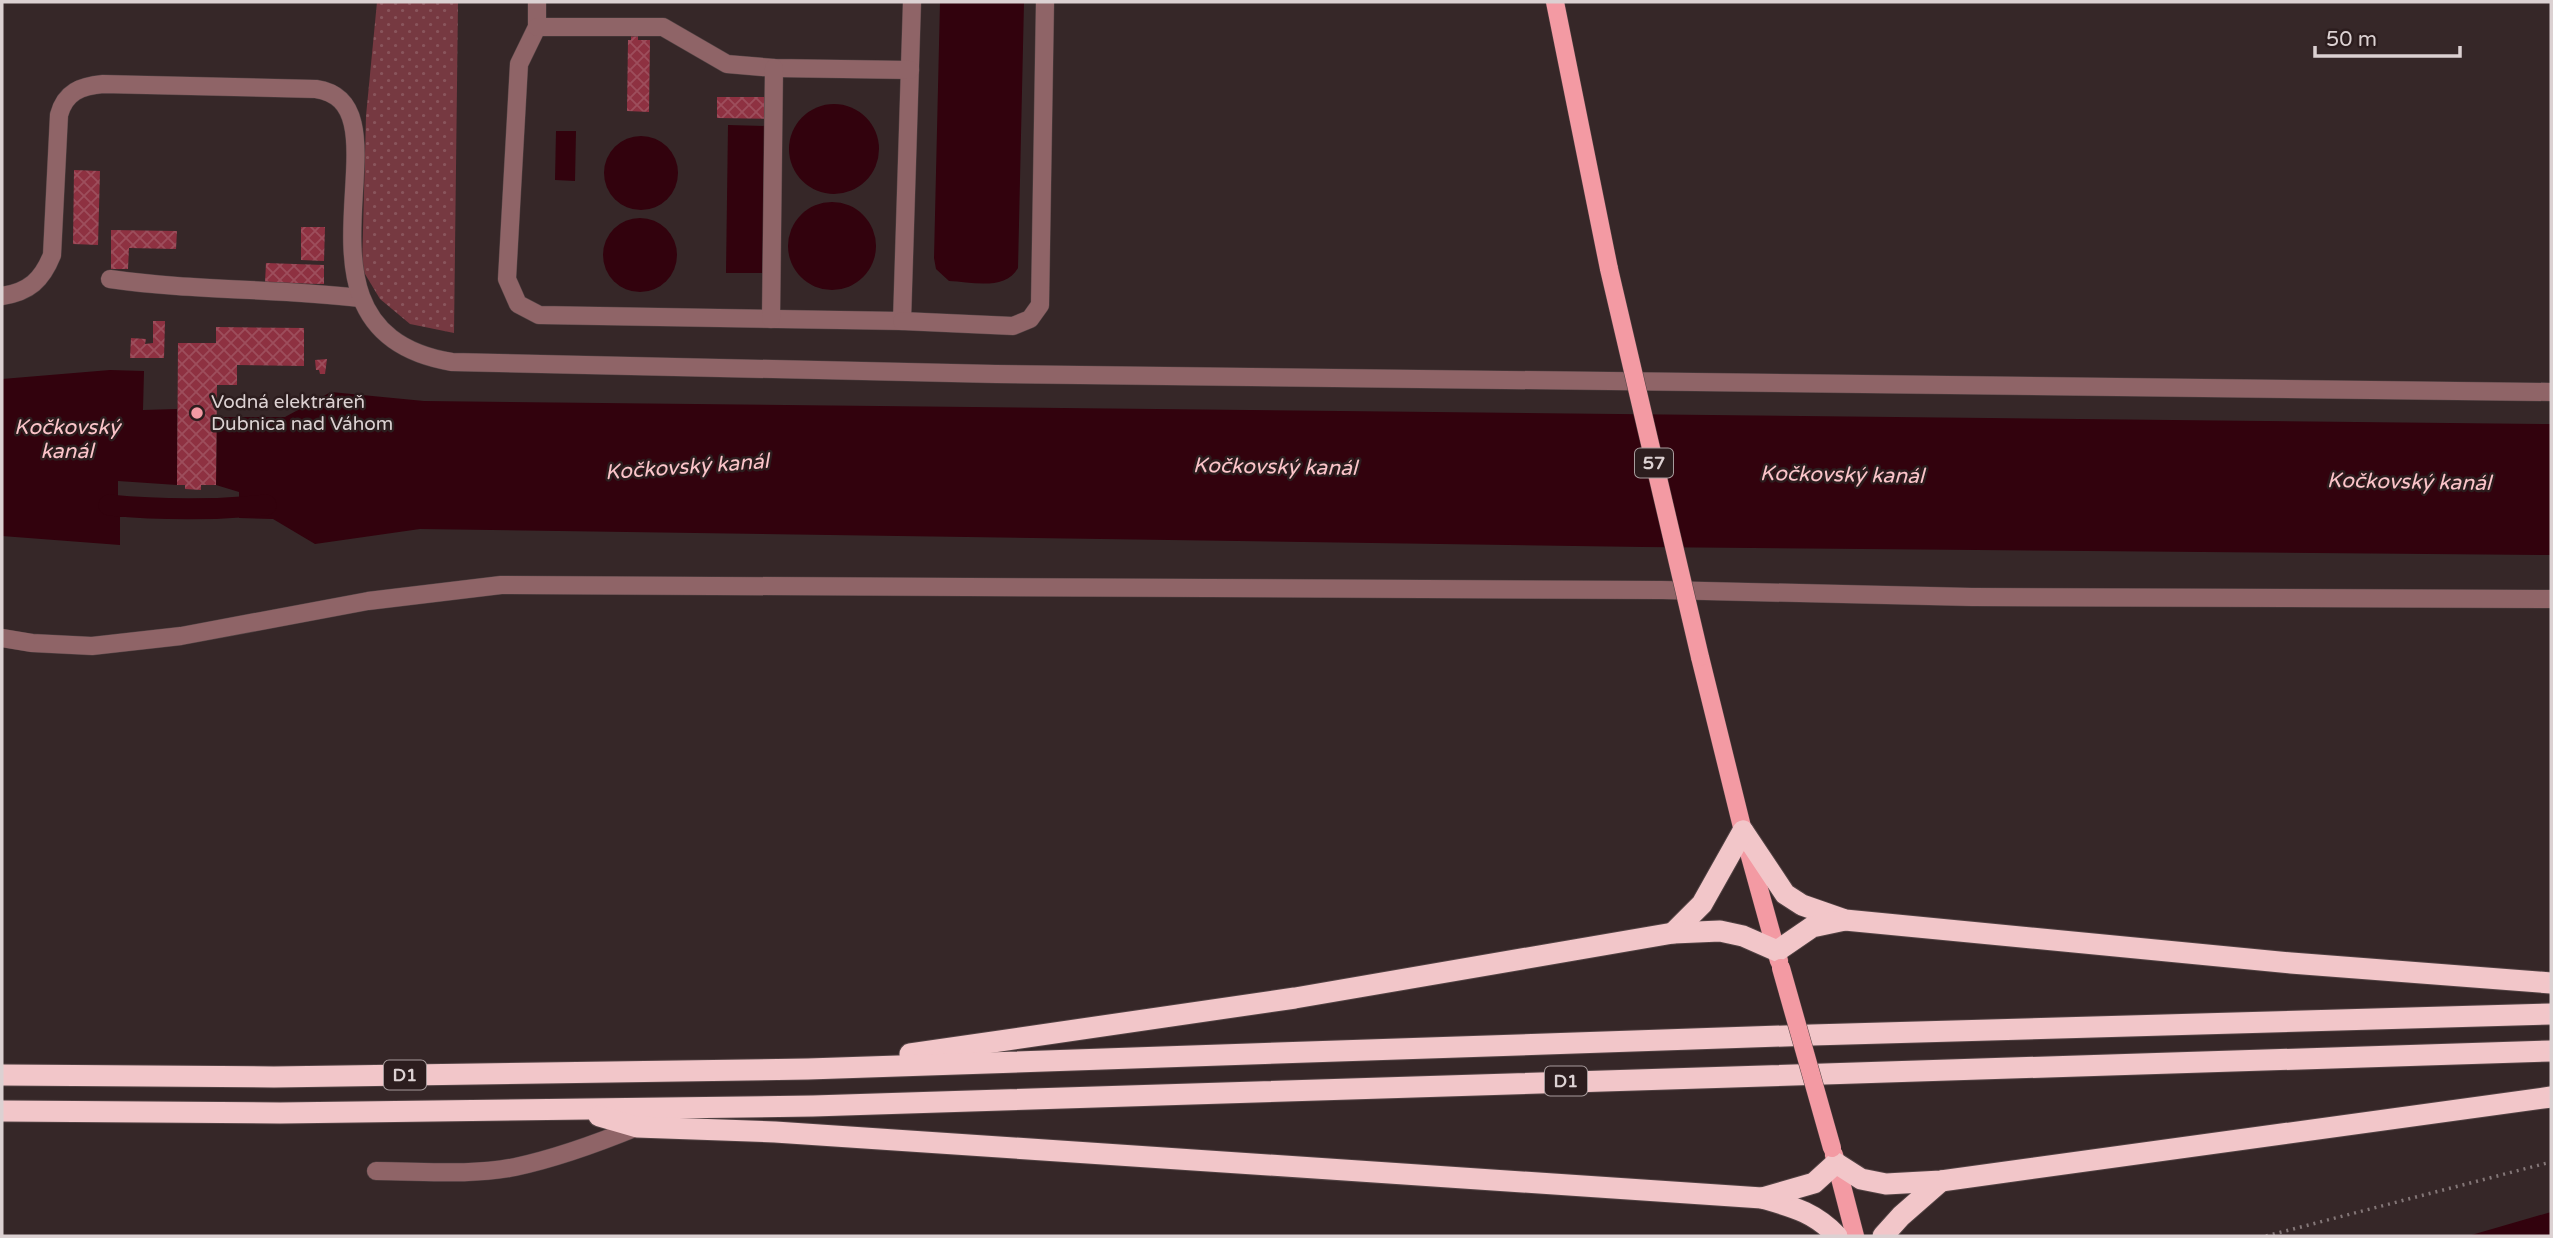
<svg xmlns="http://www.w3.org/2000/svg" width="2553" height="1238" font-family="'Varela Round',sans-serif">
<style>
.garden{fill:url(#garden-dots)}
.water{fill:#32020d}
.lines{fill:none;stroke-linecap:round;stroke-linejoin:round}
.canal{stroke:#32020d;stroke-width:21}
.building{fill:url(#building-cross-hatch)}
.minor-casing{stroke:#514243;stroke-width:19}
.major-casing{stroke:#514243;stroke-width:19}
.highway-casing{stroke:#514243;stroke-width:23}
.path{stroke:#847778;stroke-width:3.5;stroke-dasharray:2 5;stroke-linecap:butt}
.minor{stroke:#8f6467;stroke-width:18}
.major{stroke:#f39aa3;stroke-width:18}
.highway{stroke:#f2c6c9;stroke-width:21}
.major-bridge-casing{stroke:#514243;stroke-width:19;stroke-linecap:butt}
.major-bridge{stroke:#f39aa3;stroke-width:18}
.poi-dot{fill:#f49aa4;stroke:#2c1d1e;stroke-width:2.5}
.labels{text-anchor:middle;dominant-baseline:central;stroke-width:5;stroke-linejoin:round;paint-order:stroke}
.shield{fill:#2c1d1e;stroke:#a79b9c;stroke-width:2}
.shield-label{font-size:18px;font-weight:bold;fill:#dcd1d2}
.poi-label{font-size:19px;fill:#dcd1d2;stroke:#2c1d1e;text-anchor:start}
.water-label{font-size:21px;font-style:italic;fill:#fbc4c9;stroke:#2c1d1e}
</style>
<defs>
<pattern id="garden-dots" width="8" height="8" patternUnits="userSpaceOnUse" patternTransform="scale(1.75)"><rect width="8" height="8" fill="#763941"/><path d="M2 2h.1M6 6h.1" fill="none" stroke="#89555c" stroke-width="1.8" stroke-linecap="round"/></pattern>
<pattern id="building-cross-hatch" width="8" height="8" patternUnits="userSpaceOnUse" patternTransform="scale(1.75)"><rect width="8" height="8" fill="#8e3141"/><path d="M0 0l8 8M0 8l8-8" fill="none" stroke="#9d4e5c"/></pattern>
</defs>
<rect width="100%" height="100%" fill="#362728"/>
<!-- garden -->
<polygon class="garden" points="377,2 458,2 454,333 410,324 380,299 362,269 366,116"/>
<!-- water -->
<g class="water">
<path d="M940 2H1024L1018 268C1005 291 972 282 949 281L936 269 934 258Z"/>
<circle cx="834" cy="149" r="45"/>
<polygon points="728,125 769,126 766,273 726,273"/>
<polygon points="556,131 576,131 575,181 555,180"/>
<circle cx="641" cy="173" r="37"/>
<circle cx="832" cy="246" r="44"/>
<circle cx="640" cy="255" r="37"/>
<polygon points="110,370 144,371 143,410 177,409 177,485 118,481 118,497 136,498 136,516 120,517 120,545 2,536 2,379"/>
<polygon points="331,392 424,401 2551,424 2551,555 1643,547 420,529 315,544 273,519 239,518 239,492 216,485 217,417 285,417"/>
<polygon points="2551,1212 2551,1236 2468,1236"/>
</g>
<g class="lines">
<!-- canal -->
<path class="canal" d="M109 505C161 510 215 510 266 505"/>
</g>
<!-- building -->
<g class="building">
<polygon points="631,36 638,36 638,40 650,40 649,112 627,111 628,40 631,40"/>
<polygon points="717,97 772,97 771,119 717,118"/>
<polygon points="74,170 100,171 98,245 73,244"/>
<polygon points="301,227 325,227 324,261 301,260"/>
<polygon points="111,230 177,231 176,249 129,248 128,269 111,269"/>
<polygon points="266,263 324,265 324,284 265,283"/>
<polygon points="153,321 165,321 164,358 130,358 131,338 146,339 145,344 153,343"/>
<polygon points="216,327 304,328 304,366 237,365 237,385 217,385 216,485 201,485 201,490 185,489 185,485 177,485 178,343 216,343"/>
<polygon points="327,359 325,374 320,374 319,370 316,370 315,360"/>
</g>
<g class="lines">
<defs>
<g id="minor">
<polyline points="537,2 537,27 519,64 507,279 518,304 539,315 902,321 912,2"/>
<polyline points="537,27 663,27 727,64 774,68 910,70"/>
<path d="M110 279C193 291 277 288 360 298"/>
<path d="M2 296C29 292 42 280 52 255L59 115C65 92 81 86 103 84L316 89C419 104 265 331 452 362L996 374 2551 392"/>
<polyline points="771,319 774,68"/>
<polyline points="902,321 1013,326 1030,319 1040,305 1045,2"/>
<polyline points="2,638 32,643 92,646 181,636 368,601 501,585 1662,590 1972,597 2551,599"/>
<path d="M376 1171C422 1171 470 1176 515 1167 557 1158 598 1143 637 1127"/>
</g>
<g id="major">
<polyline points="1555,2 1609,269"/>
<polyline points="1700,657 1743,831 1779,961"/>
<polyline points="1834,1155 1855,1236"/>
</g>
<g id="highway">
<polyline points="1743,831 1785,894 1802,905 1845,920 2291,963 2551,983"/>
<polyline points="1673,933 1702,904 1743,831"/>
<polyline points="910,1054 1295,998 1673,933 1720,931 1743,936 1777,951 1812,927 1845,920"/>
<polyline points="2,1075 274,1077 808,1069 1812,1035 2551,1014"/>
<polyline points="2,1111 280,1113 813,1106 2551,1051"/>
<path d="M599 1116 637 1127 775 1132 1762 1198C1793 1207 1814 1212 1837 1236"/>
<polyline points="1762,1198 1814,1183 1836,1163 1861,1179 1886,1184 1941,1181 2551,1097"/>
<polyline points="1883,1236 1901,1216 1941,1181"/>
</g>
</defs>
<!-- minor casing -->
<use href="#minor" class="minor-casing"/>
<!-- major casing -->
<use href="#major" class="major-casing"/>
<!-- highway casing -->
<use href="#highway" class="highway-casing"/>
<!-- path -->
<polyline class="path" points="2266,1236 2551,1162"/>
<!-- minor -->
<use href="#minor" class="minor"/>
<!-- major -->
<use href="#major" class="major"/>
<!-- highway -->
<use href="#highway" class="highway"/>
<defs>
<g id="major-bridge">
<polyline points="1609,269 1700,657"/>
<polyline points="1781,968 1832,1148"/>
</g>
</defs>
<!-- major-bridge casing -->
<use href="#major-bridge" class="major-bridge-casing"/>
<!-- major-bridge -->
<use href="#major-bridge" class="major-bridge"/>
</g>
<!-- markers -->
<circle class="poi-dot" cx="197" cy="413" r="7"/>
<g class="labels">
<!-- shield labels -->
<g class="shield">
<rect x="1635" y="448.5" width="38" height="29" rx="5"/>
<rect x="384" y="1060.5" width="42" height="29" rx="5"/>
<rect x="1545" y="1066.5" width="42" height="29" rx="5"/>
</g>
<g class="shield-label">
<text x="1654" y="463">57</text>
<text x="405" y="1075">D1</text>
<text x="1566" y="1081">D1</text>
</g>
<!-- poi labels -->
<g class="poi-label">
<text x="211" y="402">Vodná elektráreň<tspan x="211" dy="22">Dubnica nad Váhom</tspan></text>
</g>
<!-- water labels -->
<g class="water-label">
<text x="67" y="427">Kočkovský<tspan x="67" dy="24">kanál</tspan></text>
<text transform="translate(687 467) rotate(-4)">Kočkovský kanál</text>
<text transform="translate(1275 467) rotate(1)">Kočkovský kanál</text>
<text transform="translate(1842 475) rotate(1)">Kočkovský kanál</text>
<text transform="translate(2409 482) rotate(1)">Kočkovský kanál</text>
</g>
</g>
<!-- border -->
<rect width="2553" height="1238" fill="none" stroke="#dcd1d2" stroke-width="7"/>
<!-- scale -->
<path d="M2315 46v10h145v-10" fill="none" stroke="#dcd1d2" stroke-width="3.5"/>
<text x="2326" y="46" font-size="21" fill="#dcd1d2" stroke="#2c1d1e" stroke-width="5" paint-order="stroke">50 m</text>
</svg>
